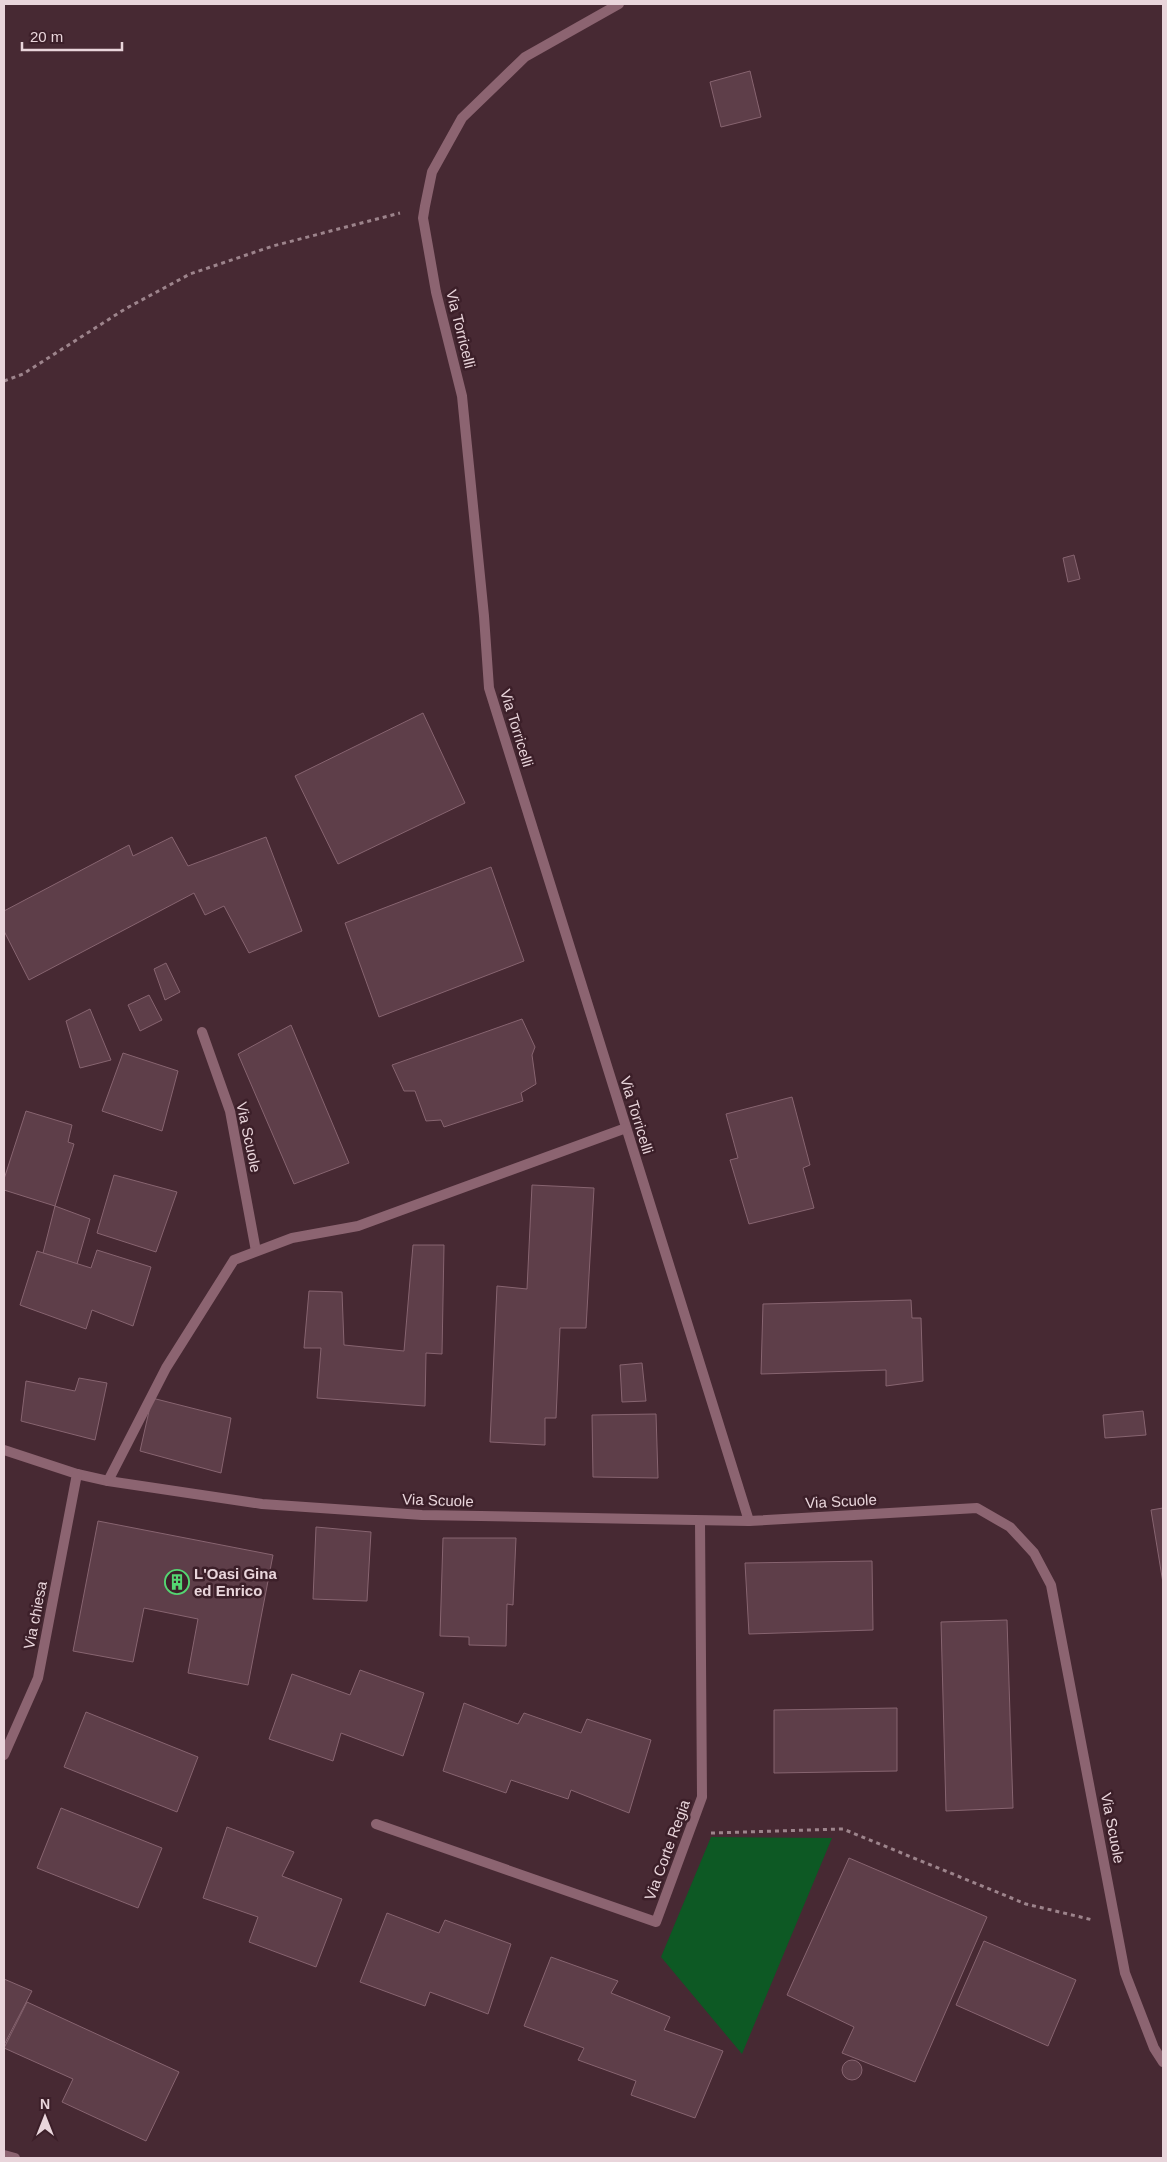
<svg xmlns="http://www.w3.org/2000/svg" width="1167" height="2162" font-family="Arial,sans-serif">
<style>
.green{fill:#0d5924}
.building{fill:#5e3e49;stroke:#876470}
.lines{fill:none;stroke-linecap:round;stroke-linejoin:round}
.path{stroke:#9d848c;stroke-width:3;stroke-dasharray:4 4;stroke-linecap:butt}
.street{stroke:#8c6471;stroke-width:10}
.labels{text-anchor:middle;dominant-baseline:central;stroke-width:5;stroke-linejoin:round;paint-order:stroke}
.street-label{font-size:15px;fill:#e9d5db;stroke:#3c1f29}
.poi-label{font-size:15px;font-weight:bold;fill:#e9d5db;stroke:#3c1f29;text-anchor:start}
</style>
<rect width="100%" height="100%" fill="#472933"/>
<!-- green -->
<polygon class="green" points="711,1837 832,1838 742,2054 661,1957"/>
<!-- building -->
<g class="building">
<polygon points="750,71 761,117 721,127 710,82"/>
<polygon points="1074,555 1080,579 1068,582 1063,558"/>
<polygon points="423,713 465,803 338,864 295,776"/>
<polygon points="172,837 188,866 266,837 302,931 249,953 224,906 205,915 194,893 29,980 4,931 4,911 129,845 133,856"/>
<polygon points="491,867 524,961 379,1017 345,923"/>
<polygon points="166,963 180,992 165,1000 154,969"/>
<polygon points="149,995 162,1020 140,1031 128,1005"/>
<polygon points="90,1009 111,1060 80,1068 66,1021"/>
<polygon points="522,1019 535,1047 532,1055 536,1084 521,1093 523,1101 444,1127 441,1120 426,1121 415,1091 404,1091 392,1065"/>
<polygon points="291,1025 349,1163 294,1184 238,1054"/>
<polygon points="123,1053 178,1071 162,1131 102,1111"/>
<polygon points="792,1097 810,1165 803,1168 814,1208 749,1224 730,1160 738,1158 726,1114"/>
<polygon points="26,1111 72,1125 68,1142 74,1144 55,1206 4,1190 4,1179"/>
<polygon points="114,1175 177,1192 156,1252 97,1233"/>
<polygon points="532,1185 594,1188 586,1328 560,1328 556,1418 545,1418 545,1445 490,1442 497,1286 527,1289"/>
<polygon points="55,1206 90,1219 77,1264 43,1253"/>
<polygon points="413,1245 444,1245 442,1354 426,1353 425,1406 317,1398 321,1348 304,1348 309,1291 342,1292 344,1345 404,1351"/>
<polygon points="97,1250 151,1267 133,1326 92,1310 86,1329 20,1305 37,1251 91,1268"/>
<polygon points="911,1300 912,1318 921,1318 923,1381 886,1386 886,1370 761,1374 763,1304"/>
<polygon points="642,1363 646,1401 622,1402 620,1365"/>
<polygon points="79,1378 107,1383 95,1440 21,1421 26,1381 75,1391"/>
<polygon points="152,1398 231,1418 221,1473 140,1451"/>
<polygon points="1143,1411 1146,1435 1105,1438 1103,1415"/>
<polygon points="656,1414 658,1478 593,1477 592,1415"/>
<polygon points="1163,1508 1163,1583 1151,1510"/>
<polygon points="98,1521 273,1555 248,1685 188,1673 198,1619 144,1608 133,1662 73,1651"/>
<polygon points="316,1527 371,1532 367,1601 313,1599"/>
<polygon points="443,1538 516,1538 513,1605 507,1604 506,1646 469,1645 469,1637 440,1636"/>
<polygon points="872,1561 873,1630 749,1634 745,1563"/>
<polygon points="1007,1620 1013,1808 946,1811 941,1622"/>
<polygon points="360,1670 424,1693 403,1756 341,1733 333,1761 269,1739 292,1674 350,1695"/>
<polygon points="464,1703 518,1724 524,1713 581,1733 587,1719 651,1740 629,1813 571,1790 568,1799 511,1780 506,1793 443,1771"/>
<polygon points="897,1708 897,1771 774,1773 774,1710"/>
<polygon points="86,1712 198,1757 177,1812 64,1767"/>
<polygon points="61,1808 162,1848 138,1908 37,1868"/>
<polygon points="227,1827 294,1852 282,1876 342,1899 316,1967 249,1942 258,1917 203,1898"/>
<polygon points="849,1858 987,1917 915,2082 842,2053 854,2027 787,1995"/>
<polygon points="387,1913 439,1933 445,1920 511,1944 488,2014 430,1992 425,2006 360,1982"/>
<polygon points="984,1941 1076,1980 1048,2046 956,2005"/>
<polygon points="551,1957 618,1981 611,1993 670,2017 664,2030 723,2051 695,2118 631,2095 636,2081 578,2060 584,2048 524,2026"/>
<polygon points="4,1979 32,1991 4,2045"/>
<polygon points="27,2002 179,2072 146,2141 62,2102 73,2079 4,2048"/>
<circle cx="852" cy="2070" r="10"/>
</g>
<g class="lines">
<!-- path -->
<g class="path">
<polyline points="4,381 23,374 125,309 190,274 273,246 400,213"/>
<polyline points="711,1833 843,1829 1026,1904 1093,1920"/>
</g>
<!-- street -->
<g class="street">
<polyline points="619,4 525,57 462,118 432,172 425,206 423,218 436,292 462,396 484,616 489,688 749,1521"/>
<polyline points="202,1032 230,1111 256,1251"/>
<polyline points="4,1450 77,1474 108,1481 262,1504 422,1515 749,1521 977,1508 1010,1527 1034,1553 1051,1585 1125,1973 1154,2048 1163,2062"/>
<polyline points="108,1481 166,1368 234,1260 292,1238 358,1226 626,1128"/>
<polyline points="4,1755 38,1678 77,1474"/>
<polyline points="376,1824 656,1922 702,1797 700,1521"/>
<polyline points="4,2155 15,2158"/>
</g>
</g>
<!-- icons -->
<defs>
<symbol id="building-ring" viewBox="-11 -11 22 22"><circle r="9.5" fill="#3c1f29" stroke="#54d672" stroke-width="1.5"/><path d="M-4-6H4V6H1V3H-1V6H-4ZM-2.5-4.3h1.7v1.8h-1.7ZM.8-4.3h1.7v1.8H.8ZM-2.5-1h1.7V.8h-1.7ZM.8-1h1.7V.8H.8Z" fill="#54d672"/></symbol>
</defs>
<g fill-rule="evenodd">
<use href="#building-ring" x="163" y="1568" width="28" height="28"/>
</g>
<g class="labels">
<!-- street labels -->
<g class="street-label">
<text transform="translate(461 329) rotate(76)">Via Torricelli</text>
<text transform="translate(517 728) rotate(73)">Via Torricelli</text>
<text transform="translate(637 1115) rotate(73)">Via Torricelli</text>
<text transform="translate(249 1137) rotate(78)">Via Scuole</text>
<text transform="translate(438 1500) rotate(2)">Via Scuole</text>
<text transform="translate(841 1501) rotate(-3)">Via Scuole</text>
<text transform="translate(35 1615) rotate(-79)">Via chiesa</text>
<text transform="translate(1113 1828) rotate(79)">Via Scuole</text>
<text transform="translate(667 1850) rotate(-70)">Via Corte Regia</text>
</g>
<!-- poi labels -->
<g class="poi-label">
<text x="194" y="1573">L'Oasi Gina<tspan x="194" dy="17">ed Enrico</tspan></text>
</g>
</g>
<!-- border -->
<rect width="1167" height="2162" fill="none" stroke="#e9d5db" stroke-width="10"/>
<!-- north arrow -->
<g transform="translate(45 2117)" stroke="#3c1f29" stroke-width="4" paint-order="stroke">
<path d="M0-4L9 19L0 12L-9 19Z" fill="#e9d5db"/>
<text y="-8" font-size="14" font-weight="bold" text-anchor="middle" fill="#e9d5db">N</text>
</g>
<!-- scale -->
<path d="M22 42v8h100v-8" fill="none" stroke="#e9d5db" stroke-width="2.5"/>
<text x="30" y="42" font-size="15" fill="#e9d5db" stroke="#3c1f29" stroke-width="4" paint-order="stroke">20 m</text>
</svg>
